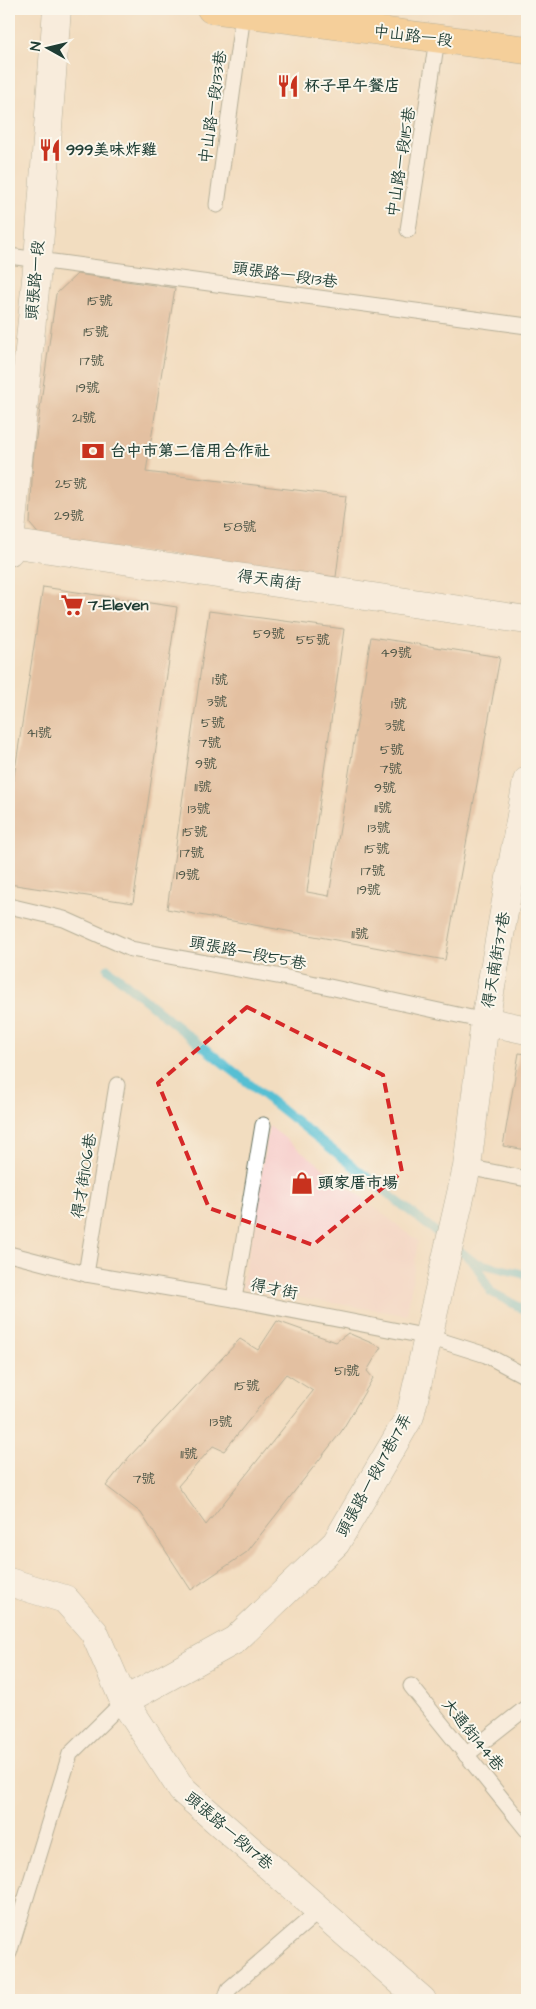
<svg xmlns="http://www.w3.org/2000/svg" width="536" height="2009" font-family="'Architects Daughter','LXGW WenKai TC',sans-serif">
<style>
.built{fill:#f7d0cd}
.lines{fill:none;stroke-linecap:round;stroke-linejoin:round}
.stream{stroke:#56bfd3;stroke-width:9}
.building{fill:#d19e7c;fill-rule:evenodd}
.service-casing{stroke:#697565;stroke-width:17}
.minor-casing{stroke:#697565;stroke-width:29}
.tertiary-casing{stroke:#697565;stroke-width:29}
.primary-casing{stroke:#697565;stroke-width:29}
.service{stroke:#fff;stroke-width:15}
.minor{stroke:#fff;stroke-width:28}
.tertiary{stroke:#fff;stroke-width:28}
.primary{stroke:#f9bf6d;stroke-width:28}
.marked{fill:none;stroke:#d62828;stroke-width:4;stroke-dasharray:10 6;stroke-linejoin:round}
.labels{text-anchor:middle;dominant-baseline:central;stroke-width:4;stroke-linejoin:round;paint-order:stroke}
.number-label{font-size:14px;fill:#4c5546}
.street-label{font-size:16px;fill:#1f3d34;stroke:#fbf7ec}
.poi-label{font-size:16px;font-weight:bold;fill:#1f3d34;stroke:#fbf7ec;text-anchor:start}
</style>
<rect width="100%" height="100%" fill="#fbf7ec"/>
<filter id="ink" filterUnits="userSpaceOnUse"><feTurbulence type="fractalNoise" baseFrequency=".02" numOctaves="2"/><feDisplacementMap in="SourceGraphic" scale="10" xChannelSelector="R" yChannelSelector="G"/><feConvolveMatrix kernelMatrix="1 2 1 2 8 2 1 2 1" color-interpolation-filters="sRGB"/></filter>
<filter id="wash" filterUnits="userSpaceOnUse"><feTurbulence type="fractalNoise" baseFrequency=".0096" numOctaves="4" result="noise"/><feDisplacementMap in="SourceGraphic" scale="20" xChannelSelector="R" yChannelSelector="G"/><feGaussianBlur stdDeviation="1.12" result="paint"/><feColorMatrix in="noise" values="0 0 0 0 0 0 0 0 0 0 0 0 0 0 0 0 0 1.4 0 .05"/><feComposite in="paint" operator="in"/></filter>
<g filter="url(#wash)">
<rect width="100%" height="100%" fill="#f2ddc0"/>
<!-- built -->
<polygon class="built" points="269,1126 418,1241 407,1315 242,1288"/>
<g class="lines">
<!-- stream -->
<g class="stream">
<polyline points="108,969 179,1028 474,1262 527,1275"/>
<polyline points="474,1262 491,1292 527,1311"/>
</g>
</g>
<g id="blocks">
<!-- building -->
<g class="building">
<polygon points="77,274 175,288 146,472 346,496 336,577 134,551 47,544 30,524 33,459 56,294"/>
<polygon points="43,587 177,607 133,903 9,884 9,809"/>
<polygon points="209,611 344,629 307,892 329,896 371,637 500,657 445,960 167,909"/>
<polygon points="519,1053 527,1054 527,1150 503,1146"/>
<path d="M277 1321 336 1342 348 1333 381 1347 367 1371 373 1378 341 1432 247 1552 191 1590 141 1513 106 1486 129 1457 240 1339 258 1350ZM286 1374 313 1391 206 1525 178 1486 213 1446 224 1451Z"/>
</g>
</g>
</g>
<g filter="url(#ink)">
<use href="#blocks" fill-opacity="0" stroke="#697565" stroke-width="1"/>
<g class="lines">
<defs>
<g id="service">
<polyline points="217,205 243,14"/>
<polyline points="408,230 437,39"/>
<polyline points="9,256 527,326"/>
<polyline points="9,906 64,919 131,949 293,979 485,1021"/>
<polyline points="467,1167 527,1179"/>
<polyline points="9,1254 86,1274 234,1299 429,1337 486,1355 527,1377"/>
<polyline points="86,1274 117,1085"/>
<polyline points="234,1299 263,1125"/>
<polyline points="411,1686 527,1830"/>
<polyline points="466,1755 527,1707"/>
<polyline points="9,1953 70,1754 124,1701"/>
<polyline points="225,2000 229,1989 320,1910"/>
</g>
<g id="minor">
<polyline points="9,543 527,620"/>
<polyline points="485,1021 527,1030"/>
<polyline points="9,1582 65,1599 94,1632 124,1701 182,1790 422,2000"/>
<polyline points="124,1701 235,1640 336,1543 410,1416 467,1167 485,1021 527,781"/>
</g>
<polyline id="tertiary" points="9,552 38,259 57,9"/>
<polyline id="primary" points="211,9 527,50"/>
</defs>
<!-- service casing -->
<use href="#service" class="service-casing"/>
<!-- minor casing -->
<use href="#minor" class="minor-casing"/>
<!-- tertiary casing -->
<use href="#tertiary" class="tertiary-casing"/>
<!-- primary casing -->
<use href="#primary" class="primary-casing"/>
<!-- service -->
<use href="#service" class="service"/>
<!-- minor -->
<use href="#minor" class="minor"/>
<!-- tertiary -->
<use href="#tertiary" class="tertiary"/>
<!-- primary -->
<use href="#primary" class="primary"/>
</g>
</g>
<!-- marked area -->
<path d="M0 0H536V2009H0ZM247 1007 383 1075 402 1172 313 1245 209 1208 158 1083Z" fill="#f2ddc0" fill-opacity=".55" fill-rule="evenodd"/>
<path class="marked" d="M247 1007 383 1075 402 1172 313 1245 209 1208 158 1083Z"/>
<!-- icons -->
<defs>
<symbol id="restaurant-bare" viewBox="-9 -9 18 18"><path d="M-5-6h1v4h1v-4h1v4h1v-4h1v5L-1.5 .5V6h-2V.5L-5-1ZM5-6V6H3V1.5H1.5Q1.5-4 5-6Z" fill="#c8321e" stroke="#fbf7ec" stroke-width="2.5" paint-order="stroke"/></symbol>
<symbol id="bank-bare" viewBox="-9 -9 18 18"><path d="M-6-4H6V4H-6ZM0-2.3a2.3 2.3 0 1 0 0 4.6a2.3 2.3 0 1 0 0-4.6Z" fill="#c8321e" stroke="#fbf7ec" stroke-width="2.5" paint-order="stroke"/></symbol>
<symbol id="supermarket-bare" viewBox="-9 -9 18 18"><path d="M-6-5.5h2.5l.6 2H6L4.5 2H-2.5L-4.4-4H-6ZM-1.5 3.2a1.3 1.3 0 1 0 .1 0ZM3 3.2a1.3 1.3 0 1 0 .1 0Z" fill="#c8321e" stroke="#fbf7ec" stroke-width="2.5" paint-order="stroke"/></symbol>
<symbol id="shop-bare" viewBox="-9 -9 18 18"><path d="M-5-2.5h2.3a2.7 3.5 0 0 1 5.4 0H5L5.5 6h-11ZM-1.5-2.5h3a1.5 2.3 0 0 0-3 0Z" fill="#c8321e" stroke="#fbf7ec" stroke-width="2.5" paint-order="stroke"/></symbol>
</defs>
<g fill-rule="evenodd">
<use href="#restaurant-bare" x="272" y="70" width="32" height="32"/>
<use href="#restaurant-bare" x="34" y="134" width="32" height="32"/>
<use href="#bank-bare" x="77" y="435" width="32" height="32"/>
<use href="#supermarket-bare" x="56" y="589" width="32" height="32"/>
<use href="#shop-bare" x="286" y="1167" width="32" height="32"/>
</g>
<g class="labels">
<!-- number labels -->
<g class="number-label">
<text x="100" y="301">15號</text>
<text x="96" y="332">15號</text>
<text x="92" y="361">17號</text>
<text x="88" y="388">19號</text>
<text x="84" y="418">21號</text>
<text x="71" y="484">25號</text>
<text x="69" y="516">29號</text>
<text x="240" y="527">58號</text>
<text x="269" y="634">59號</text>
<text x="313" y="640">55號</text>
<text x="396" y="653">49號</text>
<text x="220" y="680">1號</text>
<text x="217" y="702">3號</text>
<text x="399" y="704">1號</text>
<text x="213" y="723">5號</text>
<text x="395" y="726">3號</text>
<text x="39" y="733">41號</text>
<text x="210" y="743">7號</text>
<text x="392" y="750">5號</text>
<text x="206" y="764">9號</text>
<text x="391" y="769">7號</text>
<text x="203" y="787">11號</text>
<text x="385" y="788">9號</text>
<text x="383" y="808">11號</text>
<text x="199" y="809">13號</text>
<text x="379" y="828">13號</text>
<text x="195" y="832">15號</text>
<text x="377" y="849">15號</text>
<text x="192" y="853">17號</text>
<text x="373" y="871">17號</text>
<text x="188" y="875">19號</text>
<text x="369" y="890">19號</text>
<text x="360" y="934">11號</text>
<text x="347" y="1371">51號</text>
<text x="247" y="1386">15號</text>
<text x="221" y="1422">13號</text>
<text x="189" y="1454">11號</text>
<text x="144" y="1479">7號</text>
</g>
<!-- street labels -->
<g class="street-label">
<text transform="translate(413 36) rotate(7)">中山路一段</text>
<text transform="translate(213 107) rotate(-82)">中山路一段133巷</text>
<text transform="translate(401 162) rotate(-81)">中山路一段115巷</text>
<text transform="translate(285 275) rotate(8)">頭張路一段13巷</text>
<text transform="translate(35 280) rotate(-85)">頭張路一段</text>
<text transform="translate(269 580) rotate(8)">得天南街</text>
<text transform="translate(248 953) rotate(11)">頭張路一段55巷</text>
<text transform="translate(496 960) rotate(-80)">得天南街37巷</text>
<text transform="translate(84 1176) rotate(-81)">得才街106巷</text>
<text transform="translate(274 1289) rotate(11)">得才街</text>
<text transform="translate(374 1475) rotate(-61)">頭張路一段117巷17弄</text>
<text transform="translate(473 1735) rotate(51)">大通街144巷</text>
<text transform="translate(229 1831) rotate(41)">頭張路一段117巷</text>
</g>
<!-- poi labels -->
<g class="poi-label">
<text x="304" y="86">杯子早午餐店</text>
<text x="66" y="150">999美味炸雞</text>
<text x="110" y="451">台中市第二信用合作社</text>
<text x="88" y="605">7-Eleven</text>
<text x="318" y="1183">頭家厝市場</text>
</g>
</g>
<!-- margin -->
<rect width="536" height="2009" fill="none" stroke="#fbf7ec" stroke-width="30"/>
<!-- north arrow -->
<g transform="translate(48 48) rotate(278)" stroke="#fbf7ec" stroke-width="4" paint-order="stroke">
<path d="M0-4L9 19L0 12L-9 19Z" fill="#1f3d34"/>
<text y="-8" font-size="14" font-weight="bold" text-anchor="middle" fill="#1f3d34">N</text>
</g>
</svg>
